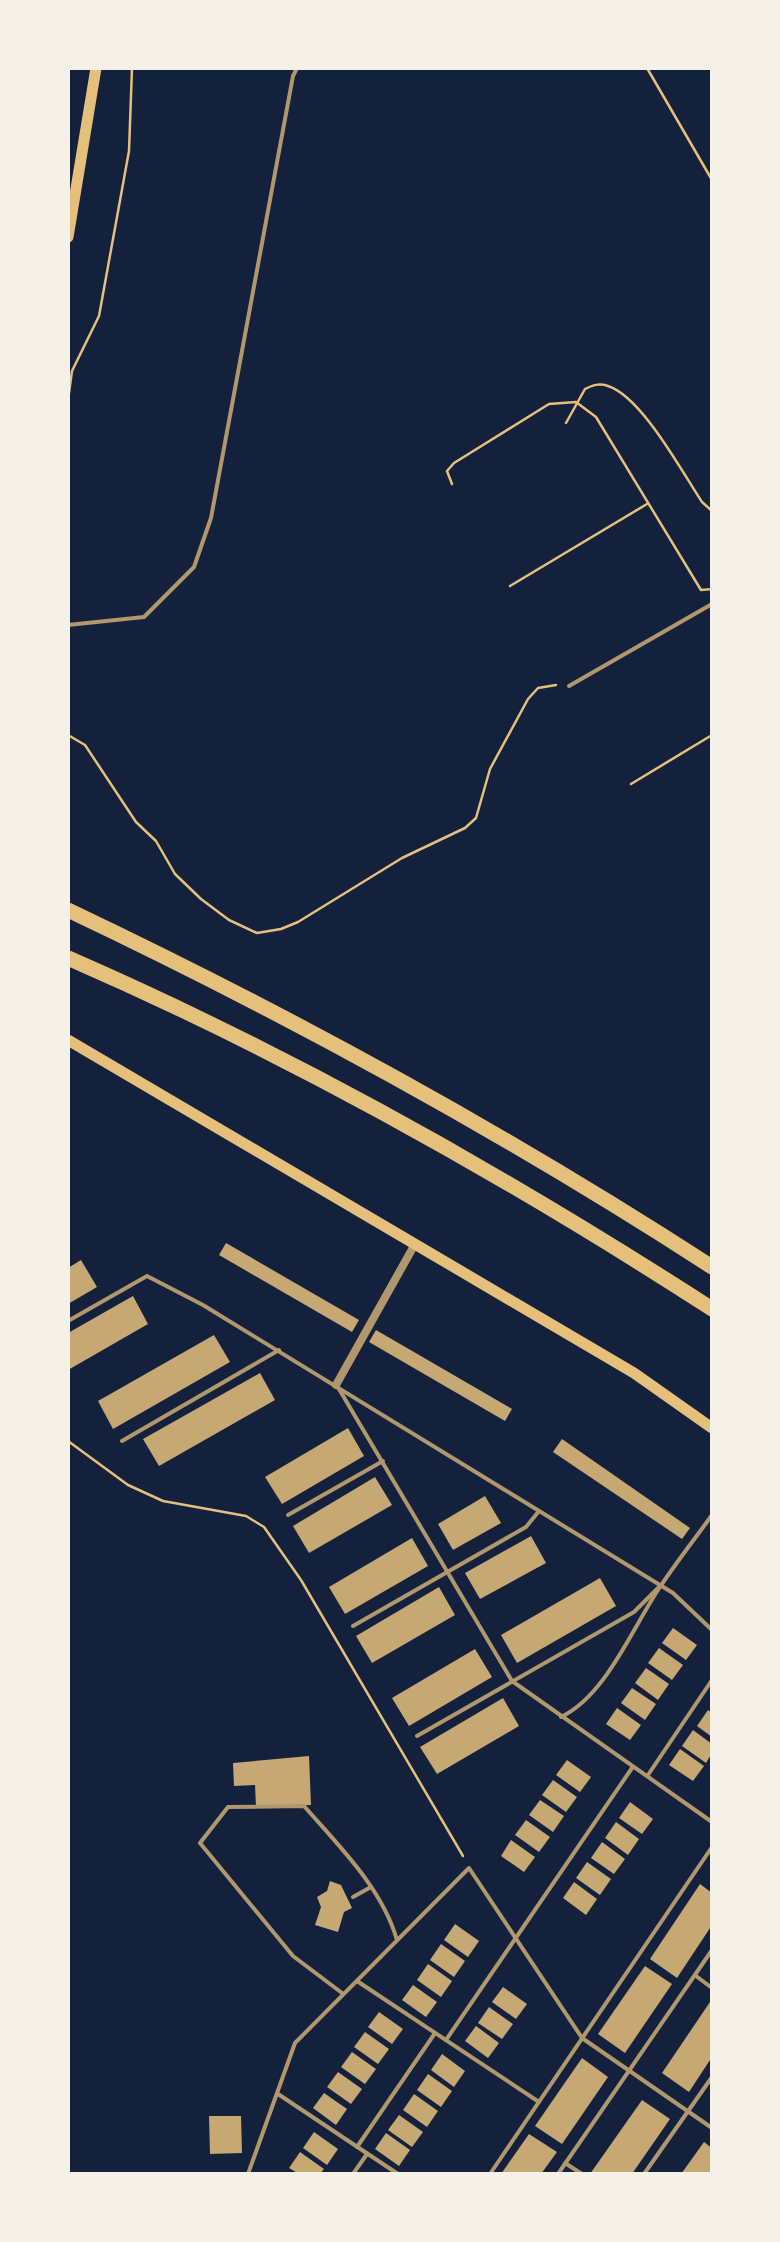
<svg xmlns="http://www.w3.org/2000/svg" width="780" height="2242" font-family="'Space Grotesk',sans-serif">
<style>
.building{fill:#c6a872}
.lines{fill:none;stroke-linecap:round;stroke-linejoin:round}
.path{stroke:#e5c07b;stroke-width:2.5}
.service{stroke:#b1986c;stroke-width:4}
.minor{stroke:#b1986c;stroke-width:8}
.secondary{stroke:#e5c07b;stroke-width:11}
.motorway{stroke:#e5c07b;stroke-width:15}
</style>
<rect width="100%" height="100%" fill="#14213d"/>
<!-- building -->
<g class="building">
<polygon points="226,1243 359,1320 352,1332 219,1255"/>
<polygon points="81,1260 97,1287 68,1304 68,1268"/>
<polygon points="133,1296 148,1324 68,1370 68,1333"/>
<polygon points="376,1330 512,1409 505,1421 369,1342"/>
<polygon points="214,1335 230,1362 113,1429 98,1401"/>
<polygon points="260,1373 275,1400 159,1466 143,1439"/>
<polygon points="348,1428 364,1456 282,1504 265,1477"/>
<polygon points="562,1439 690,1528 682,1539 553,1452"/>
<polygon points="375,1477 392,1505 309,1553 293,1526"/>
<polygon points="485,1496 501,1523 453,1550 438,1524"/>
<polygon points="531,1536 546,1563 480,1599 465,1573"/>
<polygon points="412,1538 428,1566 345,1614 329,1587"/>
<polygon points="600,1578 616,1606 517,1663 501,1635"/>
<polygon points="439,1587 455,1615 372,1663 356,1636"/>
<polygon points="673,1628 697,1645 686,1660 662,1643"/>
<polygon points="659,1648 683,1665 672,1680 648,1663"/>
<polygon points="475,1649 492,1677 409,1726 392,1698"/>
<polygon points="646,1668 669,1684 658,1700 635,1683"/>
<polygon points="632,1688 656,1704 645,1720 621,1703"/>
<polygon points="503,1698 519,1726 437,1774 420,1747"/>
<polygon points="617,1708 641,1725 630,1740 606,1724"/>
<polygon points="708,1710 712,1713 712,1737 697,1726"/>
<polygon points="693,1730 712,1744 712,1753 706,1763 682,1746"/>
<polygon points="680,1749 704,1766 693,1781 669,1765"/>
<polygon points="309,1756 311,1805 256,1807 255,1785 234,1786 233,1763"/>
<polygon points="567,1760 591,1777 580,1792 556,1775"/>
<polygon points="553,1780 577,1797 566,1812 542,1795"/>
<polygon points="540,1800 564,1816 553,1832 529,1815"/>
<polygon points="630,1802 653,1819 642,1834 619,1818"/>
<polygon points="526,1820 550,1837 539,1852 515,1835"/>
<polygon points="616,1822 639,1839 628,1855 605,1838"/>
<polygon points="511,1840 535,1857 524,1872 501,1856"/>
<polygon points="602,1842 625,1859 614,1874 591,1858"/>
<polygon points="587,1862 611,1879 600,1895 576,1878"/>
<polygon points="330,1881 341,1885 352,1908 344,1912 338,1932 315,1925 321,1907 317,1897 327,1891"/>
<polygon points="574,1882 597,1899 586,1915 563,1898"/>
<polygon points="700,1884 712,1893 712,1925 677,1978 650,1959"/>
<polygon points="455,1924 479,1941 468,1957 444,1940"/>
<polygon points="441,1944 465,1961 454,1977 430,1960"/>
<polygon points="428,1964 452,1981 441,1997 417,1980"/>
<polygon points="645,1966 672,1984 625,2053 598,2034"/>
<polygon points="413,1985 437,2002 426,2017 402,2000"/>
<polygon points="503,1987 527,2004 516,2019 492,2002"/>
<polygon points="712,1999 712,2057 689,2092 662,2073"/>
<polygon points="489,2007 513,2024 502,2039 478,2023"/>
<polygon points="379,2012 403,2029 392,2044 368,2027"/>
<polygon points="476,2026 499,2043 488,2058 465,2041"/>
<polygon points="365,2032 389,2049 378,2064 354,2047"/>
<polygon points="352,2052 376,2069 365,2084 341,2067"/>
<polygon points="442,2054 465,2071 454,2087 431,2070"/>
<polygon points="582,2058 608,2077 562,2144 535,2126"/>
<polygon points="338,2072 362,2089 351,2104 327,2087"/>
<polygon points="428,2074 452,2091 441,2107 417,2090"/>
<polygon points="324,2093 347,2109 336,2125 313,2108"/>
<polygon points="414,2094 438,2111 427,2127 403,2110"/>
<polygon points="642,2100 670,2119 634,2171 632,2174 590,2174"/>
<polygon points="399,2115 423,2132 412,2147 388,2130"/>
<polygon points="209,2116 241,2116 242,2153 210,2154"/>
<polygon points="314,2132 338,2149 327,2165 303,2148"/>
<polygon points="386,2133 410,2150 399,2166 375,2149"/>
<polygon points="529,2134 557,2152 541,2174 501,2174"/>
<polygon points="704,2142 712,2148 712,2174 681,2174"/>
<polygon points="300,2152 324,2169 320,2174 299,2174 289,2168"/>
</g>
<g class="lines">
<!-- path -->
<g class="path">
<polyline points="647,68 712,180"/>
<polyline points="68,400 72,371 99,316 129,151 132,68"/>
<path d="M566 423 585 389C593 385 599 383 608 386 642 397 682 472 702 502L712 511"/>
<polyline points="452,484 447,471 454,463 549,404 576,402 596,417 701,590 712,589"/>
<polyline points="510,586 647,504"/>
<polyline points="68,735 85,745 136,822 156,841 175,874 201,899 229,920 257,933 281,929 298,922 402,858 465,828 476,818 490,769 528,699 538,688 556,685"/>
<polyline points="631,784 712,735"/>
<polyline points="68,1441 128,1485 163,1501 246,1516 264,1527 301,1580 463,1856"/>
</g>
<!-- service -->
<g class="service">
<polyline points="68,625 144,617 194,567 211,518 293,76 297,68"/>
<polyline points="569,686 712,604"/>
<polyline points="68,1321 147,1276 203,1305 673,1593 712,1630"/>
<polyline points="339,1389 512,1681 712,1822"/>
<polyline points="122,1441 279,1350"/>
<polyline points="288,1515 383,1461"/>
<polyline points="353,1626 526,1527 539,1511"/>
<path d="M561 1717C605 1696 631 1631 658 1590 675 1564 694 1540 712 1515"/>
<polyline points="417,1736 634,1612 660,1586"/>
<polyline points="648,1775 712,1680"/>
<polyline points="353,1897 371,1887"/>
<polyline points="696,1976 712,1988"/>
<polyline points="357,1981 539,2102"/>
<path d="M342 1993 293 1956 200 1843 228 1807 304 1806C339 1846 382 1888 397 1940"/>
<polyline points="446,2040 632,1768"/>
<polyline points="278,2094 398,2174"/>
<polyline points="357,2147 435,2033"/>
<polyline points="565,2163 582,2174"/>
<polyline points="248,2174 295,2043 469,1868 582,2038 712,2128"/>
<polyline points="353,2174 367,2154"/>
<polyline points="490,2174 712,1847"/>
<polyline points="558,2174 712,1950"/>
<polyline points="644,2174 712,2077"/>
</g>
<!-- minor -->
<polyline class="minor" points="336,1385 415,1244"/>
<!-- secondary -->
<g class="secondary">
<polyline points="68,237 96,68"/>
<polyline points="68,1040 634,1373 712,1428"/>
</g>
<!-- motorway -->
<g class="motorway">
<path d="M68 910C291 1016 505 1133 712 1267"/>
<path d="M68 958C293 1056 506 1176 712 1309"/>
</g>
</g>
<!-- border -->
<rect width="780" height="2242" fill="none" stroke="#f6f1e7" stroke-width="140"/>
</svg>
